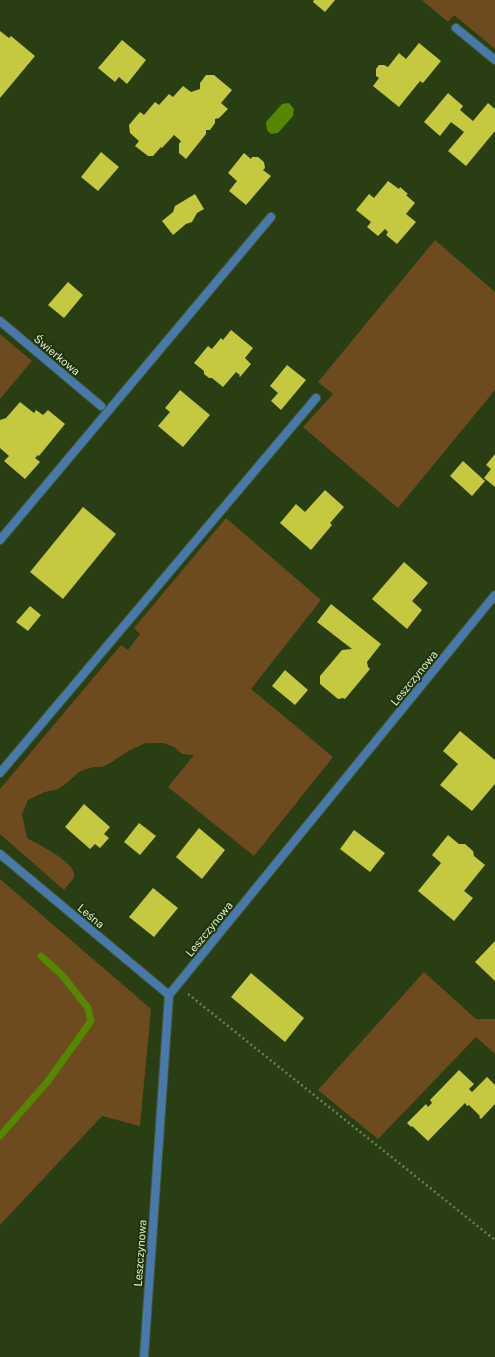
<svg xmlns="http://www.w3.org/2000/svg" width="495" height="1357" font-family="'Public Sans',sans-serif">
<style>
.green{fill:#6d4b1e}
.water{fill:#558700}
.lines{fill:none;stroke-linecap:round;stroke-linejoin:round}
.stream{stroke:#558700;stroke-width:7}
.building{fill:#c5c940}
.lane-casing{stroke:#465a31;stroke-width:10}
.street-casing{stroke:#465a31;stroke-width:10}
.path{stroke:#6c7e59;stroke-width:2.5;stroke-dasharray:2 3;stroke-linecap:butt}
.lane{stroke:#4879ad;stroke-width:8}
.street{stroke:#4879ad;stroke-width:8}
.labels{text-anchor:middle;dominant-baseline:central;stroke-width:4;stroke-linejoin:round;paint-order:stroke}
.street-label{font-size:11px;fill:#deebd2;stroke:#1f3406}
</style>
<rect width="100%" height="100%" fill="#293e12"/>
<!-- green -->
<g class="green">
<polygon points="422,0 495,0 495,49 454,15 448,22"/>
<polygon points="435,240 495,292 495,390 398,508 303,427 333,394 318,382"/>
<polygon points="0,334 32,361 0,399"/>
<path d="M226 518 321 600 251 689 333 757 254 856 168 787 194 755 182 754 174 747 163 743H146L128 751 110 763 102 767H94L80 771 68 782 58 789 45 792 28 800 22 814 27 838C37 844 78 863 74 877 72 881 67 886 64 890L0 834V789L121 645 128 650 140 634 134 628Z"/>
<polygon points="0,879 151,1009 140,1126 102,1116 0,1225"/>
<polygon points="424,972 476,1019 495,1019 495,1054 476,1037 378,1139 318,1090"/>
</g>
<!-- water -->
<polygon class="water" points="289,103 294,109 293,116 278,133 271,134 267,130 266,122 282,104"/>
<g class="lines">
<!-- stream -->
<polyline class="stream" points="0,1136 48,1081 91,1021 88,1008 62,975 41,956"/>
</g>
<!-- building -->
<g class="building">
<polygon points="314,0 335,0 325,12 313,2"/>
<polygon points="0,31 9,38 11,36 35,56 0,98"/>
<polygon points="122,40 146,60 127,84 119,77 115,82 98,68"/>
<polygon points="419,43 441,61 423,83 420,81 399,107 373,86 379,78 376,76 376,69 379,65 384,65 388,67 399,53 406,59"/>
<polygon points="206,75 214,75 232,90 221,103 228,109 219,118 215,119 215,123 210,130 206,130 206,134 186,159 179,153 179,144 181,141 174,135 162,148 161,147 153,156 148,156 135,146 139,141 130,133 129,125 140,112 144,115 155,102 159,105 169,94 173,97 183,86 191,92 200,89 200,83"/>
<polygon points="448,93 463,106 460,110 473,121 488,103 495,109 495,131 466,166 448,151 464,132 451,122 440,136 424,122"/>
<polygon points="101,152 119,167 98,191 81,177"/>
<polygon points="244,153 251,159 252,157 258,157 264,162 265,168 263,170 271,176 246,205 229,191 237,181 228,173"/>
<polygon points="388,181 399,189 400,187 408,194 406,195 415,203 406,214 416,222 397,244 386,235 388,232 385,229 378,236 367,227 371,222 356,210 369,194 374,198"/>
<polygon points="195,194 204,209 197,213 192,222 186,224 173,235 162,221 173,212 175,206"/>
<polygon points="68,282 83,295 64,318 48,305"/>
<polygon points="231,330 253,348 245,358 251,364 240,377 239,376 240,375 236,372 223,387 212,378 209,378 204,374 204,371 194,363 208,346 212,349 221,338 223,340"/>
<polygon points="287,365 306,380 281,410 271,401 278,393 270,386"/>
<polygon points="180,390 210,415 183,447 158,426 170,412 165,408"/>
<polygon points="20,402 34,413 36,410 43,415 48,410 65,424 39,456 38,455 35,458 40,462 25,479 4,461 9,456 0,448 0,420 6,418"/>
<polygon points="495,454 495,487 484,478 491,469 486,465"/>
<polygon points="463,461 485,481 472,496 450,476"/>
<polygon points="325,490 344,507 330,523 332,525 311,550 280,523 296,504 305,512"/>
<polygon points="83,507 116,534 63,599 30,572"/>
<polygon points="404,562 428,583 412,601 422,610 407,629 372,599"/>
<polygon points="331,604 381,644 367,662 368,667 370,669 345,699 343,698 338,699 320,684 320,676 342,650 352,649 317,622"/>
<polygon points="30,606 41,615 28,631 16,622"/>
<polygon points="285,670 308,690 295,705 272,686"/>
<polygon points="460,731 495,760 495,784 472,811 440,785 458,764 443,751"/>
<polygon points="84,804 110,827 104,834 109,838 100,848 95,844 90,849 65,827"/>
<polygon points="139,823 156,836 140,855 124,842"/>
<polygon points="199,828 225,850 202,879 176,857"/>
<polygon points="354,830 385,853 370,872 340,849"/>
<polygon points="448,835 459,844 465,844 473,851 474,856 485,865 464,891 473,898 454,921 418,891 441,863 432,855"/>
<polygon points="153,888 178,908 154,937 129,917"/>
<polygon points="495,941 495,981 475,962"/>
<polygon points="251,973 304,1018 285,1042 231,997"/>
<polygon points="459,1070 474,1084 469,1089 472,1092 487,1077 495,1085 495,1104 481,1119 479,1117 480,1116 469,1105 467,1106 465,1103 428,1141 412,1126 411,1127 407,1123 426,1104 428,1107 432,1103 430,1100"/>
</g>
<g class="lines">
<defs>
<g id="lane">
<polyline points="0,540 271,217"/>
<polyline points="0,773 316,398"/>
</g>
<g id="street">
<polyline points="456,28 495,60"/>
<polyline points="0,321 101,406"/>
<polyline points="0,854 169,995"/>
<polyline points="144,1357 169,995 495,595"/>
</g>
</defs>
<!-- lane casing -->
<use href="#lane" class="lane-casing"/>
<!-- street casing -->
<use href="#street" class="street-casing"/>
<!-- path -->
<polyline class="path" points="188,994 495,1240"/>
<!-- lane -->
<use href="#lane" class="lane"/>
<!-- street -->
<use href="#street" class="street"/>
</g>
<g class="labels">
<!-- street labels -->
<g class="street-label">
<text transform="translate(57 355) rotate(40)">Świerkowa</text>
<text transform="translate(414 678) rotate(-51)">Leszczynowa</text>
<text transform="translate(91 916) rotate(40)">Leśna</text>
<text transform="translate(209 929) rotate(-51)">Leszczynowa</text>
<text transform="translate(140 1253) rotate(-86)">Leszczynowa</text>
</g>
</g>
</svg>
